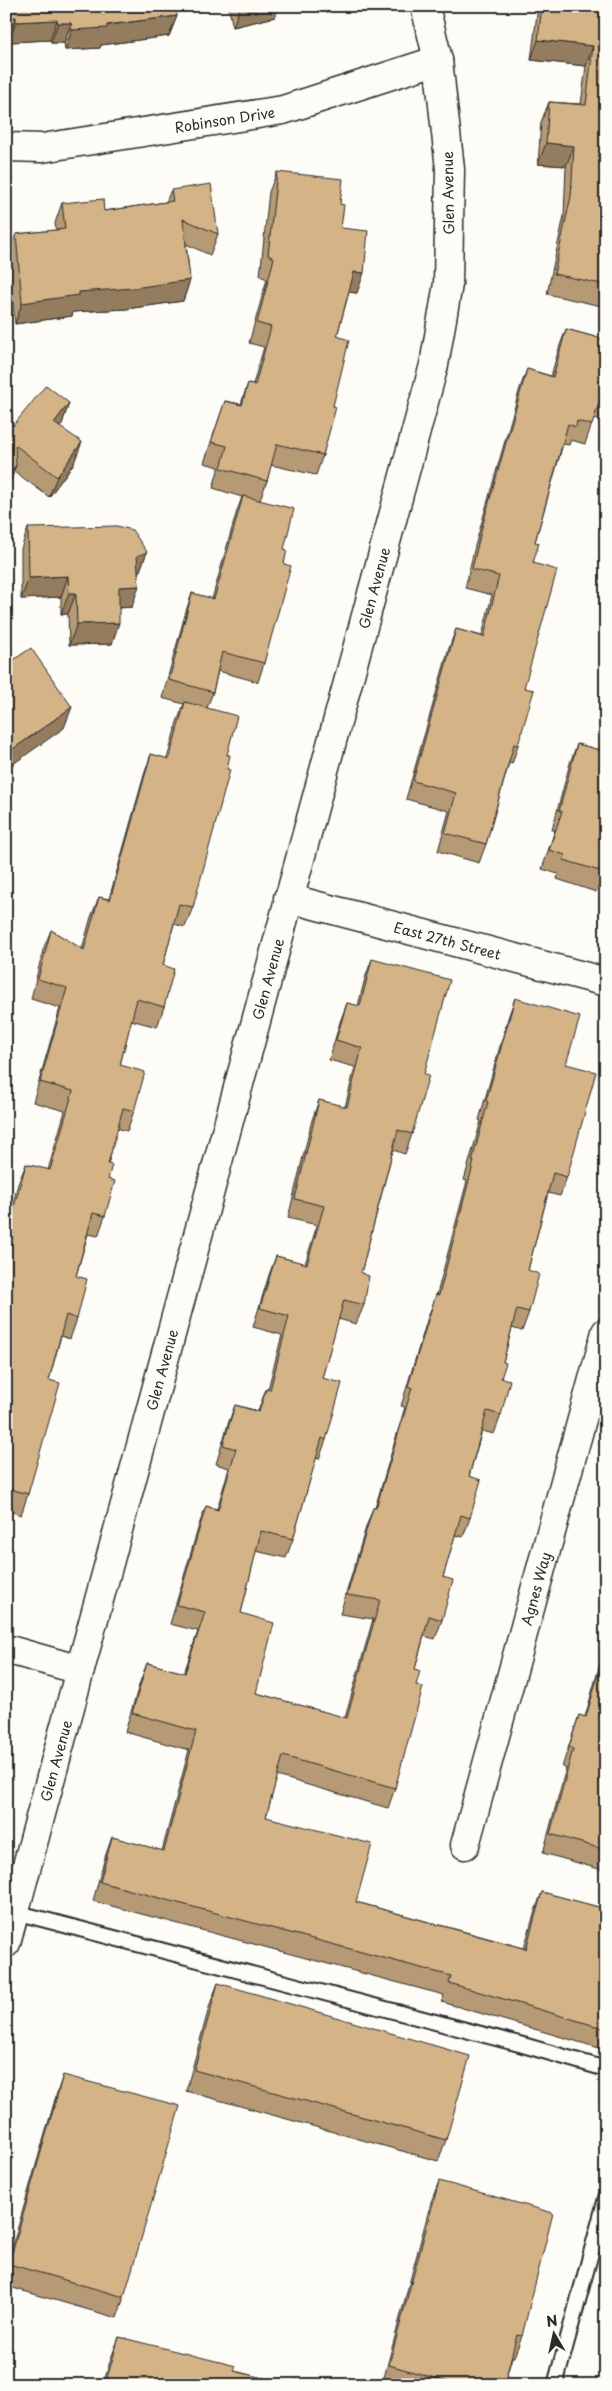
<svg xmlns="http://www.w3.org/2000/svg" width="612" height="2391" font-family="'Playpen Sans',sans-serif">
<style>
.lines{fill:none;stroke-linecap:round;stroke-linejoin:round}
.lane-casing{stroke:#2b2b2b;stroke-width:18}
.street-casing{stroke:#2b2b2b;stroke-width:31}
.lane{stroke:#fdfcf7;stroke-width:14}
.street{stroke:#fdfcf7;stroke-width:28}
.wall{fill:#b69a74;stroke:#2b2b2b}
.shaded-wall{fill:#947d5e;stroke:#2b2b2b}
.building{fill:#d4b387;stroke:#2b2b2b}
.labels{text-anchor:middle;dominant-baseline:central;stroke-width:5;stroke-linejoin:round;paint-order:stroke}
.street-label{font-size:14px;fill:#2b2b2b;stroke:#fdfcf7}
</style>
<rect width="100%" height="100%" fill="#fdfcf7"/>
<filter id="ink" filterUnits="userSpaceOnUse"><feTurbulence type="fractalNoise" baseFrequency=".02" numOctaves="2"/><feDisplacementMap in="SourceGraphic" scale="10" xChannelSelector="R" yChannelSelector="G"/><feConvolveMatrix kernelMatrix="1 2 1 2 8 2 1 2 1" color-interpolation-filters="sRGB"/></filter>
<g filter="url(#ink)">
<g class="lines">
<defs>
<g id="lane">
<polyline points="15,1912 523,2045 606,2069"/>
<polyline points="555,2385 606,2198"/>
</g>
<g id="street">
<path id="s1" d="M6 147 42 148 283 110 438 60"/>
<path id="s2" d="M288 898 606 982"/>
<polyline points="6,1649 80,1670"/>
<path id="s3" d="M465 1845 606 1332"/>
<path id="s4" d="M6 1943 434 365 448 284 450 169 438 60 425 6"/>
</g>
</defs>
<!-- lane casing -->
<use href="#lane" class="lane-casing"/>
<!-- street casing -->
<use href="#street" class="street-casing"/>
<!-- lane -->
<use href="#lane" class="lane"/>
<!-- street -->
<use href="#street" class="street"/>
</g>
<!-- wall -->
<g class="wall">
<polygon points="6,6 177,16 169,36 101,45 100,48 65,50 64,43 51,43 50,40 9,42"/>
<polygon points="228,6 279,6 275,17 233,27"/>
<polygon points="538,6 606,6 606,307 547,294 564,216 566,166 538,164 541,122 549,102 581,104 586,66 531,60"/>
<polygon points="277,172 340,204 341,228 357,293 349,292 337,336 333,406 323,455 316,475 271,465 267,481 260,500 284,549 284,564 264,663 258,682 218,671 213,692 207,708 227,755 193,907 185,927 174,924 163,965 164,1007 157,1027 131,1020 120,1065 134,1111 127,1131 117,1128 108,1164 105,1216 98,1236 88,1234 76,1276 77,1319 70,1339 61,1336 49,1380 28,1494 21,1515 6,1510 6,1228 18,1184 26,1164 48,1170 65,1111 33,1102 60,1008 31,999 43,950 51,930 82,949 91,917 99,897 109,899 144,775 151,754 167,759 177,722 184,704 162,698 186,611 192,593 212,599 236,514 242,497 213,488 219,467 204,463 225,401 241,404 248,383 253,384 264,347 249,343 267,279 260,276 269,192"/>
<polygon points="171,190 218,234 210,255 186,244 190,280 183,301 126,309 73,312 72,316 15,324 8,254 16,234 56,230 55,223 62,203 104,211 166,202"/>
<polygon points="566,329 606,340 606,421 594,418 585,444 571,440 569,445 563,444 535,542 524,688 518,745 512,764 509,763 486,844 479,863 438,851 449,811 406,799 449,648 456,629 482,636 492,595 465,588 475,546 520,388 527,369 551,376 559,348"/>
<polygon points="6,393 13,426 69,403 62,424 60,427 74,463 49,497 14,471 9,486 6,489"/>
<polygon points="28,528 147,552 139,573 138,574 132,607 119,608 112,644 69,645 68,614 61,614 61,597 21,599 21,549"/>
<polygon points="606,726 606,889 598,887 596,892 557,879 558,874 542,869 555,830 552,830 570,763 577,744 599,750"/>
<polygon points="372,959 424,1074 412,1134 405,1154 393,1150 361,1273 364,1305 356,1324 338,1319 322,1378 326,1440 319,1459 316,1458 293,1539 286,1558 256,1551 241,1613 256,1693 345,1718 373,1619 340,1614 366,1527 373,1508 375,1508 405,1407 401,1406 429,1314 437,1294 467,1181 464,1180 481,1121 479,1120 508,1018 515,998 566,1064 567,1177 560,1196 548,1193 528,1270 529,1312 522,1331 512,1328 503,1362 501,1378 501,1415 494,1434 482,1431 469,1476 470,1518 463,1537 455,1535 443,1577 442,1620 435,1639 424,1636 415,1669 416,1685 395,1788 388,1808 277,1776 266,1817 356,1902 524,1948 535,1911 542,1892 606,1909 606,2050 442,2002 444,1995 93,1901 105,1857 112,1837 162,1851 189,1750 125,1732 140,1682 147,1663 184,1673 198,1631 170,1624 199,1525 206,1506 217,1509 229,1468 216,1464 228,1424 235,1405 258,1411 266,1389 268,1389 282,1335 253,1327 269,1275 276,1256 305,1264 317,1225 288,1218 312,1120 319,1100 345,1107 355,1067 329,1060 340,1022 347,1003 358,1006 365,978"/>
<polygon points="606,1642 606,1871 543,1853 566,1768 562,1767 579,1715 585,1717"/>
<polygon points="218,1983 446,2140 438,2161 186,2091 210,2004"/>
<polygon points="63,2075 124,2297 117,2318 6,2286 6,2268 56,2096"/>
<polygon points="439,2181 522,2336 514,2357 512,2357 504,2385 382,2385 431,2202"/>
<polygon points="119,2337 234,2371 291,2385 103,2385 111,2358"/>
</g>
<!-- shaded-wall -->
<g class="shaded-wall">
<polygon points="244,6 279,6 275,17 233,27 240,7"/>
<polygon points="177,16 169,36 101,45 100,48 65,50 72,30"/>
<polygon points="6,17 16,17 9,37 6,37"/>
<polygon points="57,20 50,40 9,42 16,22"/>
<polygon points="58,23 71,23 64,43 51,43"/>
<polygon points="538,40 593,46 586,66 531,60"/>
<polygon points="546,143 574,146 566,166 538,164"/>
<polygon points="354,272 364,273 357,293 346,292"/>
<polygon points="190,280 183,301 126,309 73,312 72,316 15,324 22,303 79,292"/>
<polygon points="69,403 62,424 47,444 54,423"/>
<polygon points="82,442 74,463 49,497 57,477"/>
<polygon points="16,465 9,486 6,489 6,478"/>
<polygon points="147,552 139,573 129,577 137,556"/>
<polygon points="68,576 61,597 21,599 29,578"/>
<polygon points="139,586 132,607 112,608 119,587"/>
<polygon points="69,593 76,593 68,614 61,614"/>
<polygon points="119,623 112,644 69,645 77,624"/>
<polygon points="72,707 64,728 6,769 6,754"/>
</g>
<!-- building -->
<g class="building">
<polygon points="6,6 176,6 177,16 107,25 107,28 72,30 71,23 58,23 57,20 16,22 16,17 6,17"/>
<polygon points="542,6 606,6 606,285 554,274 571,196 574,146 546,143 549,102 586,105 593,46 538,40"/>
<polygon points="277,172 343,179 340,204 344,205 341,228 368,231 364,273 354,272 337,336 349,340 333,406 336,407 323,455 277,444 267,481 221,468 227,446 211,442 225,401 242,405 248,383 255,385 271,327 257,323 274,258 268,255"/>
<polygon points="211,184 218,234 183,219 190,280 134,288 79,292 79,295 22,303 16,234 65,229 62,203 103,199 104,211 173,201 171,190"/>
<polygon points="566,329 606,340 606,400 600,399 592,425 577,421 576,427 568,424 535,542 539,543 533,563 557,570 524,688 534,690 518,745 514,744 486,844 445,833 456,793 413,781 456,629 484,637 499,576 472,569 482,527 527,369 553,377"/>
<polygon points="46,385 69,403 54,423 82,442 57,477 15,445 16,465 6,478 6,393 10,388 13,426"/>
<polygon points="243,496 294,509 284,549 287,550 284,564 291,566 264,663 222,652 213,692 169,680 192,593 214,599"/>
<polygon points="117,526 132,530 147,552 137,556 139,586 119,587 119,623 77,624 76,593 69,593 68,576 29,578 28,528"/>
<polygon points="31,648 72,707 6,754 6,665"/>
<polygon points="185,702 237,716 227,755 230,755 227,769 230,770 193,907 179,904 163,965 174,969 164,1007 137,999 120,1065 145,1072 134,1111 123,1108 108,1164 112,1165 108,1179 115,1181 105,1216 93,1213 76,1276 87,1279 77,1319 66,1315 49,1380 60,1383 28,1494 6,1488 6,1235 26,1164 50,1170 73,1091 40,1082 67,988 38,979 51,930 84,950 99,897 110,900 151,754 169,759"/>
<polygon points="606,730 606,868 604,868 603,872 564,860 565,855 549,850 562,811 559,811 577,744 600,750"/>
<polygon points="372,959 450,980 424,1074 429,1075 412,1134 398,1130 361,1273 369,1276 364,1305 344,1300 322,1378 342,1383 326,1440 322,1438 293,1539 261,1531 241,1613 274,1623 256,1693 347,1718 380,1600 347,1595 373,1508 376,1508 412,1388 408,1386 436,1294 439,1295 474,1161 472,1161 488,1102 486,1101 515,998 580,1017 566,1064 596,1072 567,1177 553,1173 528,1270 539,1274 529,1312 517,1309 503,1362 506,1363 501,1378 510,1380 501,1415 487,1411 469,1476 481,1480 470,1518 461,1515 443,1577 453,1580 442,1620 429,1616 415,1669 420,1671 416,1685 423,1687 395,1788 283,1756 266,1817 372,1844 356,1902 526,1949 542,1892 606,1909 606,2029 449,1983 451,1976 100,1882 112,1837 164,1851 196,1731 132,1713 147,1663 185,1673 205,1612 177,1605 206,1506 218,1510 236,1449 223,1445 235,1405 259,1412 266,1389 270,1390 289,1316 260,1308 276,1256 307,1264 324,1206 295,1199 319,1100 347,1107 362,1048 336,1040 347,1003 360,1006"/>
<polygon points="606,1648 606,1850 550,1834 573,1749 569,1747 579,1715 586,1717"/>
<polygon points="218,1983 470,2056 446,2140 194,2070"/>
<polygon points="63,2075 180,2106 124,2297 9,2264"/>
<polygon points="439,2181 553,2213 522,2336 517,2335 504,2385 460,2385 389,2365"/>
<polygon points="119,2337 236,2366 234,2371 291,2385 105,2385"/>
<polygon points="295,2380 315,2385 294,2385"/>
</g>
</g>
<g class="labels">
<!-- street labels -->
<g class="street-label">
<text stroke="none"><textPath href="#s1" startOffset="221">Robinson Drive</textPath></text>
<text transform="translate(448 193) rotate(-91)">Glen Avenue</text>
<text stroke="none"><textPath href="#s4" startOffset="1404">Glen Avenue</textPath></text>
<text stroke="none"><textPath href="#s2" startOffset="165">East 27th Street</textPath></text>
<text stroke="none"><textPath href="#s4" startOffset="999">Glen Avenue</textPath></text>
<text stroke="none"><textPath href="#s4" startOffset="594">Glen Avenue</textPath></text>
<text stroke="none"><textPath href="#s3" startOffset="266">Agnes Way</textPath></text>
<text stroke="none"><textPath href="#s4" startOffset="189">Glen Avenue</textPath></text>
</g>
</g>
<!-- margin -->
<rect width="612" height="2391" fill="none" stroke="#fdfcf7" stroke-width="25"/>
<rect x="12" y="12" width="587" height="2366" fill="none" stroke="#2b2b2b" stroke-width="2" filter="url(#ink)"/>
<!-- north arrow -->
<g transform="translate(554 2334) rotate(351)" stroke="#fdfcf7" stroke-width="4" paint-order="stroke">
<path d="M0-4L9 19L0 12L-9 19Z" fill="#2b2b2b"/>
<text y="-8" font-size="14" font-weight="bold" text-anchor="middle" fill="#2b2b2b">N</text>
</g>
</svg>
